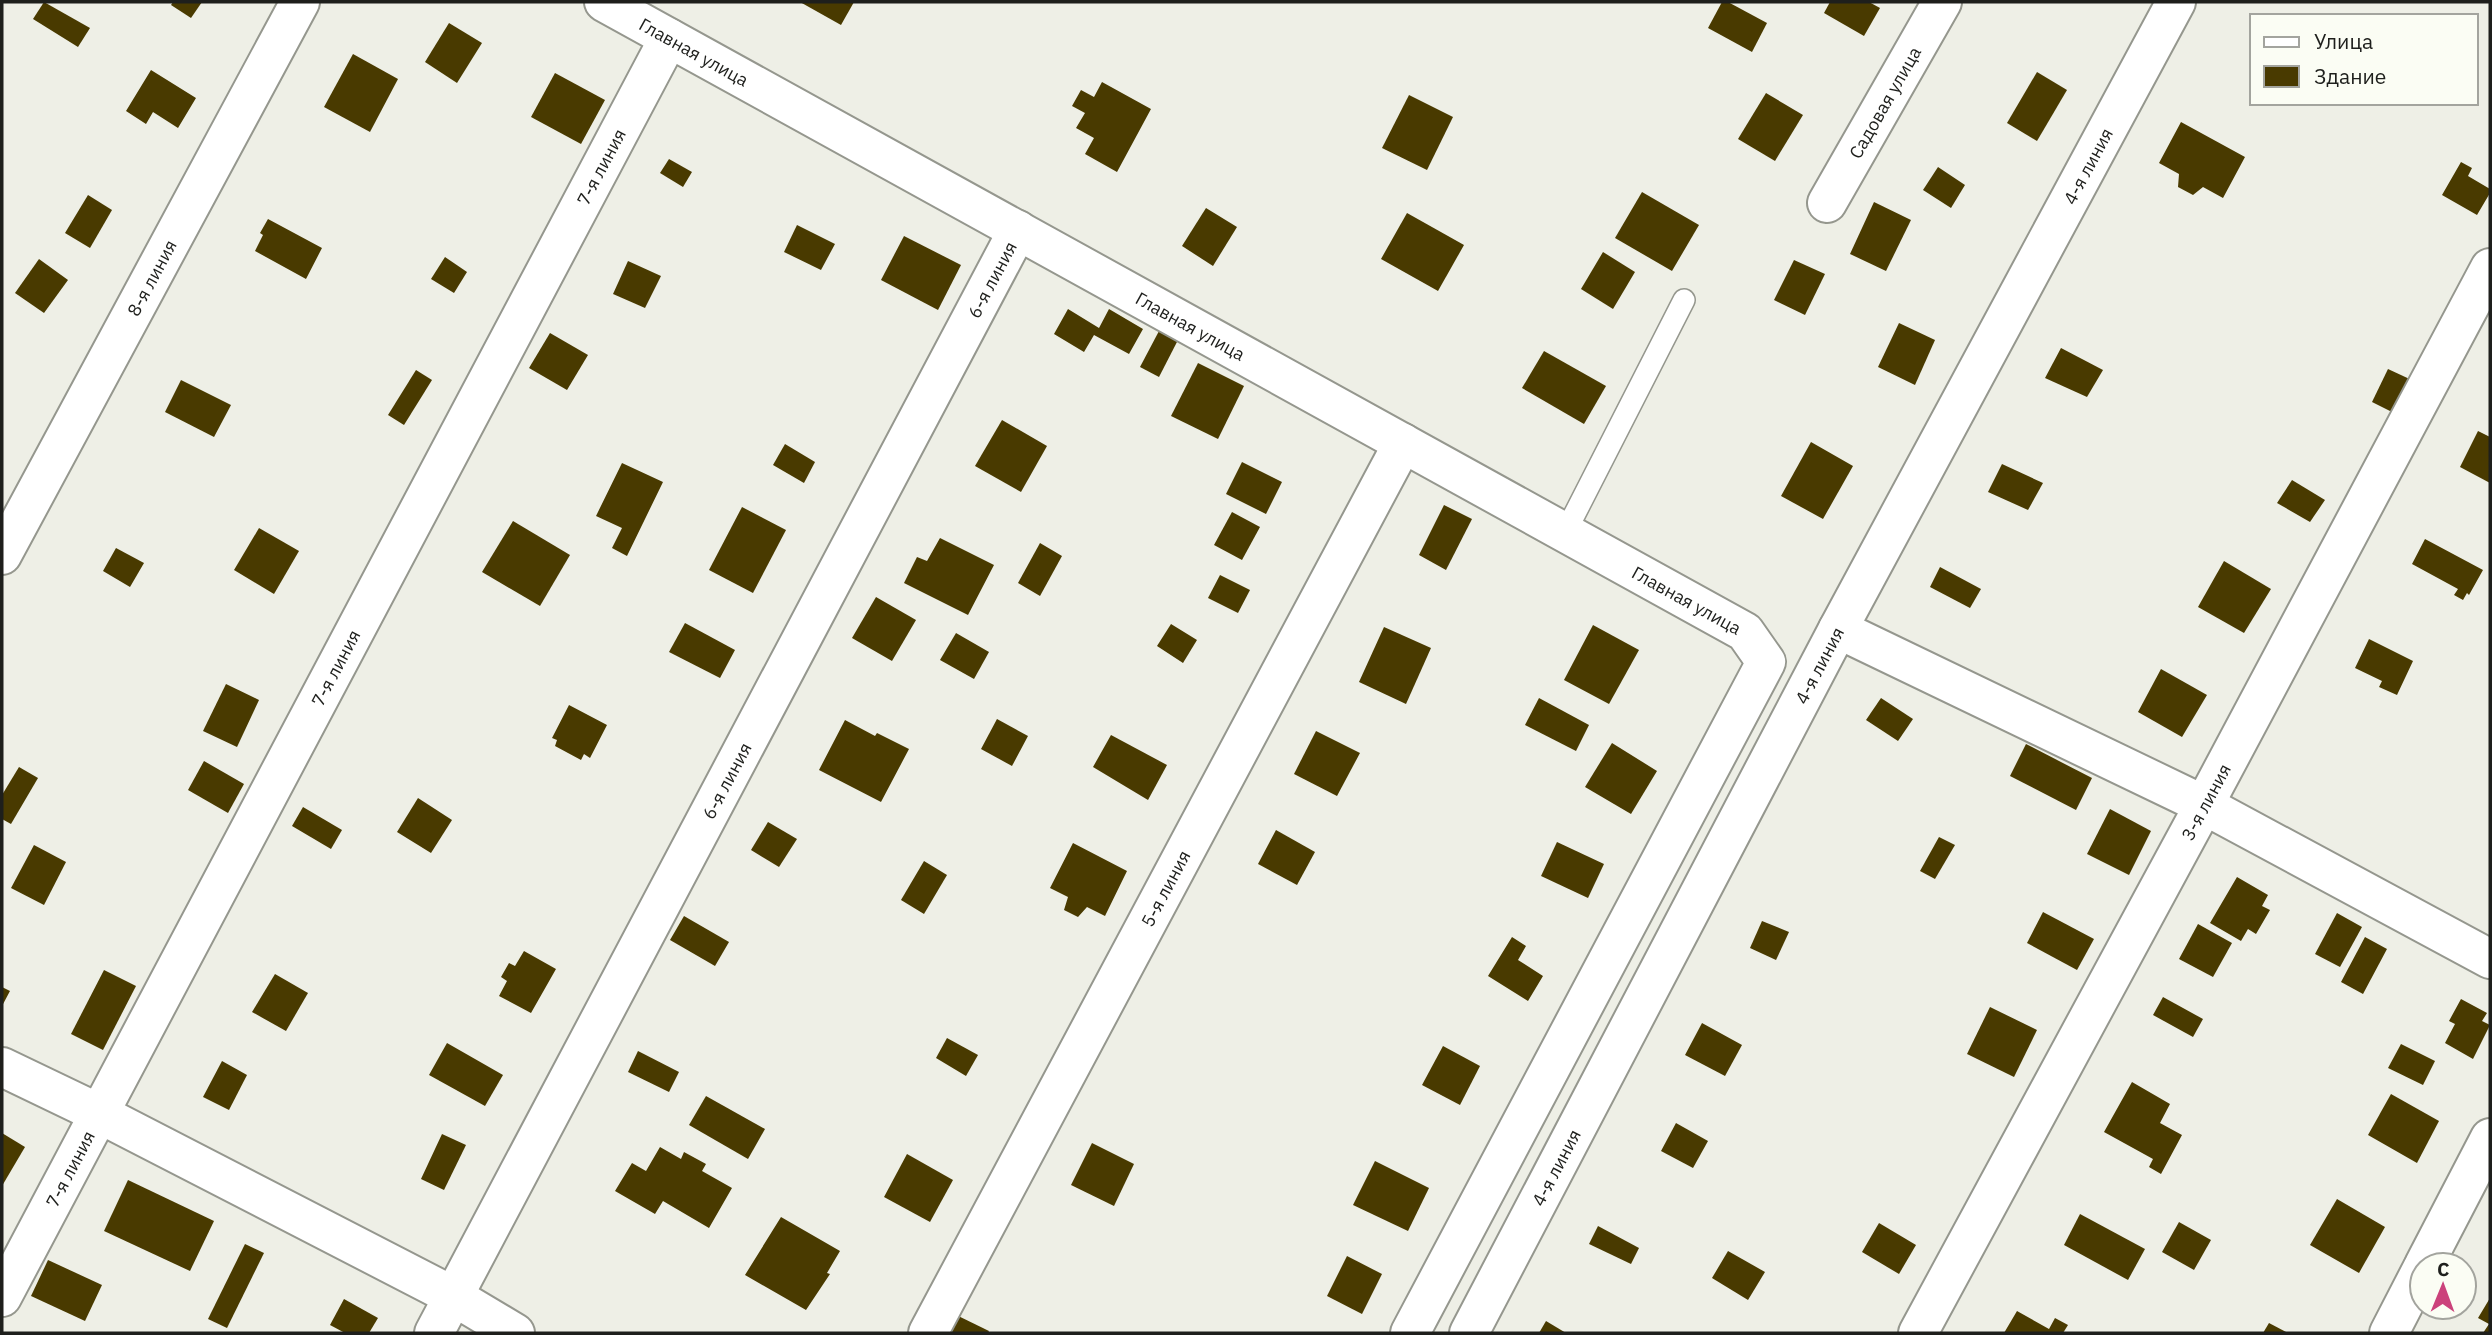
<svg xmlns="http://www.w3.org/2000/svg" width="2492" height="1335" font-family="'IBM Plex Sans',sans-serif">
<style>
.building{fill:#493a00}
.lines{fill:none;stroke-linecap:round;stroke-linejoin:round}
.lane-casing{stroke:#95978e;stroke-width:24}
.street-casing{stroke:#95978e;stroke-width:42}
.lane{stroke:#fff;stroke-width:21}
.street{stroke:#fff;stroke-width:38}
.labels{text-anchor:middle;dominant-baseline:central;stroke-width:7;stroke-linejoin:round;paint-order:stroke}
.street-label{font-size:18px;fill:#1e1f1c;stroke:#fbfdf4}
</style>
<rect width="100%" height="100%" fill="#eeefe6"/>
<!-- building -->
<g class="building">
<polygon points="44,2 90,28 78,47 33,19"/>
<polygon points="173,2 202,2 191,18 171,5"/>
<polygon points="800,2 854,2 841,25"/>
<polygon points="1722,2 1728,2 1767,23 1752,52 1708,28"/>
<polygon points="1830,2 1869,2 1880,8 1864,36 1824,13"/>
<polygon points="449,23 482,43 457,83 425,62"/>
<polygon points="353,54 398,79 370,132 324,107"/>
<polygon points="151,70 196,98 178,128 153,112 146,124 126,111"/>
<polygon points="2037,72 2067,90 2037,141 2007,123"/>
<polygon points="555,73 605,100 581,144 531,117"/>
<polygon points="1102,82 1151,109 1117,172 1085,154 1094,138 1076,128 1085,113 1072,106 1081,90 1094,97"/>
<polygon points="1766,93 1803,115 1775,161 1738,139"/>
<polygon points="1409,95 1453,117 1427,170 1382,148"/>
<polygon points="2181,122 2245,157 2223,198 2203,187 2193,195 2178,187 2179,174 2159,163"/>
<polygon points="669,159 692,172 683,187 660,173"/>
<polygon points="2461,162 2472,168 2468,176 2490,189 2490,193 2477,215 2442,195"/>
<polygon points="1938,167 1965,185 1951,208 1923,190"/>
<polygon points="1642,192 1699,225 1672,271 1615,238"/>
<polygon points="88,195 112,210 90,248 65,233"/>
<polygon points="1874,202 1911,220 1886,271 1850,254"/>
<polygon points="1206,208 1237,227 1213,266 1182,246"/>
<polygon points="1407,213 1464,245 1438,291 1381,259"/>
<polygon points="268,219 322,248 306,279 255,251 263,235 260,233"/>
<polygon points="797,225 835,244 821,270 784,252"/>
<polygon points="904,236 961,265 938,310 881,280"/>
<polygon points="1603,252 1635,272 1613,309 1581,289"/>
<polygon points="445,257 467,272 454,293 431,279"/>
<polygon points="39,259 68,280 44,313 15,293"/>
<polygon points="1794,260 1825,274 1805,315 1774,300"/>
<polygon points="628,261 661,276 645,308 613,294"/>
<polygon points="1068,309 1099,328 1109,309 1143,329 1129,354 1094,335 1084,352 1054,334"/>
<polygon points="1899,323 1935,340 1915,385 1878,367"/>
<polygon points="1159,331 1178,340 1159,377 1140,367"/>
<polygon points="550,333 588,355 567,390 529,368"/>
<polygon points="2061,348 2103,370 2087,397 2045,378"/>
<polygon points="1544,351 1606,386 1584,424 1522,388"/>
<polygon points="1198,363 1244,386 1218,439 1171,416"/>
<polygon points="2388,369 2416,382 2400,416 2372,402"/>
<polygon points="416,370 432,380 404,425 388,415"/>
<polygon points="181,380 231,405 214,437 165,412"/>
<polygon points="1002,420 1047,446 1021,492 975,466"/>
<polygon points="2478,431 2490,437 2490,483 2460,467"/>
<polygon points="1811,442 1853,466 1823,519 1781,496"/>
<polygon points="785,444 815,462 804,483 773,465"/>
<polygon points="1242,462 1282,482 1266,514 1226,494"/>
<polygon points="622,463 663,482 627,556 612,548 622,528 596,516"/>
<polygon points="2002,464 2043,483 2028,510 1988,492"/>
<polygon points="2292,480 2325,500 2310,522 2277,503"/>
<polygon points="1444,505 1472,519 1446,570 1419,555"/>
<polygon points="742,507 786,530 753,593 709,570"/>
<polygon points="1232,512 1260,527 1242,560 1214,545"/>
<polygon points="513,521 570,555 540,606 482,572"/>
<polygon points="259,528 299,551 274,594 234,570"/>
<polygon points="940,538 994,565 968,615 904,583 917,557 927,561"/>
<polygon points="2425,539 2483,570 2469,595 2467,593 2463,600 2454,595 2458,589 2412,564"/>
<polygon points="1040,543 1062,556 1040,596 1018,583"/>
<polygon points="116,548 144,563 130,587 103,571"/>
<polygon points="2224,561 2271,589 2244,633 2198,607"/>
<polygon points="1940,567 1981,589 1970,608 1930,587"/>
<polygon points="1220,575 1250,590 1238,613 1208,598"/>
<polygon points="876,597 916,620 892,661 852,638"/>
<polygon points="685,623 735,650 720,678 669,652"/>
<polygon points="1171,624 1197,640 1183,663 1157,646"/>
<polygon points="1593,625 1639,650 1609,704 1564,680"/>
<polygon points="1384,627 1431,648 1406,704 1359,682"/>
<polygon points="956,633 989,652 974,679 940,660"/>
<polygon points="2369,639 2413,661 2397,695 2379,687 2382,681 2355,668"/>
<polygon points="2161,669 2207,695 2182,737 2138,712"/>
<polygon points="226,684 259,700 237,747 203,731"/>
<polygon points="1539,698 1589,725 1576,751 1525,725"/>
<polygon points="1881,698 1913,719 1898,741 1866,720"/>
<polygon points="569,705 607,725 590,758 584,754 581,760 555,746 557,740 552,738"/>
<polygon points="997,719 1028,736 1012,766 981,749"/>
<polygon points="845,720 875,736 877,733 909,749 881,802 819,770"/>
<polygon points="1316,731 1360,753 1337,796 1294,774"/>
<polygon points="1111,735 1167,765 1148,800 1093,767"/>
<polygon points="1612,743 1657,771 1631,814 1585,787"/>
<polygon points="2026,744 2092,778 2076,810 2010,776"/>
<polygon points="204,761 244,784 228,813 188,790"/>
<polygon points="19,767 38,778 11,824 2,819 2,795"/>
<polygon points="418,798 452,820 431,853 397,832"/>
<polygon points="303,807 342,830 331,849 292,826"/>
<polygon points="2110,809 2151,831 2129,875 2087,854"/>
<polygon points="768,822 797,839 779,867 751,850"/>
<polygon points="1276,830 1315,852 1297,885 1258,864"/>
<polygon points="1939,837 1955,845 1935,879 1920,871"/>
<polygon points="1557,842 1604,864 1588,898 1541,876"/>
<polygon points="1073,843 1127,871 1105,916 1087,907 1078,917 1064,910 1068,897 1050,888"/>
<polygon points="34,845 66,862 44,905 11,888"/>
<polygon points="924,861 947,875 924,914 901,900"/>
<polygon points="2237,877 2268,895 2262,906 2270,910 2256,934 2248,929 2241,941 2210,923"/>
<polygon points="2043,912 2094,939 2077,970 2027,943"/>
<polygon points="2337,913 2362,927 2340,967 2315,954"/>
<polygon points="684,916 729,942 715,966 670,940"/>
<polygon points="1762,921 1789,932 1776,960 1750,948"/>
<polygon points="2198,924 2232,943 2213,977 2179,959"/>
<polygon points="1512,937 1526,946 1518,960 1543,976 1528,1001 1488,976"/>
<polygon points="2365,937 2387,949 2363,994 2341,982"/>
<polygon points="524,951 556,969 531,1013 499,996 507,981 501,977 509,963 515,966"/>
<polygon points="104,970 136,986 103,1050 71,1034"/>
<polygon points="275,974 308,993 286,1031 252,1012"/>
<polygon points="2,987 10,991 2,1006"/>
<polygon points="2163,997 2203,1019 2193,1037 2153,1015"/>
<polygon points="2461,999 2487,1013 2482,1021 2490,1025 2473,1059 2445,1043 2455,1024 2449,1021"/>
<polygon points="1990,1007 2037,1030 2014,1077 1967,1054"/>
<polygon points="1702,1023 1742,1045 1725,1076 1685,1055"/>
<polygon points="947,1038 978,1055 966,1076 936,1058"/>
<polygon points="447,1043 503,1075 485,1106 429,1075"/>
<polygon points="2401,1044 2435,1061 2423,1085 2388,1068"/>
<polygon points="1443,1046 1480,1066 1460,1105 1422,1085"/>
<polygon points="638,1051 679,1072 669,1092 628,1072"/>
<polygon points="222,1061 247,1075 229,1110 203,1097"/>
<polygon points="2132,1082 2170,1104 2160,1123 2182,1135 2161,1174 2149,1167 2153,1159 2104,1132"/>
<polygon points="2391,1094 2439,1121 2417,1163 2368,1135"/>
<polygon points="706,1096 765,1129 748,1159 689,1125"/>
<polygon points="1676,1123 1708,1141 1693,1168 1661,1151"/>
<polygon points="2,1133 25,1147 2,1186"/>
<polygon points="442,1134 466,1145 444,1190 421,1179"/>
<polygon points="1092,1143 1134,1164 1114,1206 1071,1185"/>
<polygon points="660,1147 681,1159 684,1152 706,1164 702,1171 732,1188 709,1228 663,1201 655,1214 615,1191 632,1163 646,1171"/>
<polygon points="907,1154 953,1180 930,1222 884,1197"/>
<polygon points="1375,1161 1429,1188 1408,1231 1353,1205"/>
<polygon points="128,1180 214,1221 190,1271 104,1231"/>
<polygon points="2337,1199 2385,1227 2359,1273 2310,1245"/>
<polygon points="2080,1214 2145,1249 2128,1280 2064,1245"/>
<polygon points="781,1217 840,1251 827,1273 830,1274 806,1310 745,1275"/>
<polygon points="2179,1222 2211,1240 2194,1270 2162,1252"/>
<polygon points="1879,1223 1916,1245 1899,1274 1862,1252"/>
<polygon points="1598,1226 1639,1248 1631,1264 1589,1244"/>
<polygon points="245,1244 264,1253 227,1328 208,1319"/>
<polygon points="1728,1251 1765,1272 1748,1300 1712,1278"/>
<polygon points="1347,1256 1382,1274 1362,1314 1327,1296"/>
<polygon points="48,1260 102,1285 85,1321 31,1296"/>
<polygon points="2490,1298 2490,1333 2483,1333 2489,1324 2478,1318"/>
<polygon points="344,1299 378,1318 369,1333 345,1333 330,1325"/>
<polygon points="946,1310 989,1331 988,1333 935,1333"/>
<polygon points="2017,1311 2049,1329 2055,1318 2068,1325 2063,1333 2004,1333"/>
<polygon points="1546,1321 1566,1333 1539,1333"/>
<polygon points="2269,1323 2288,1333 2263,1333"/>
</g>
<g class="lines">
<defs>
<polyline id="lane" points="1565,533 1684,300"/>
<g id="street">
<path id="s1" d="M604 2 1745 632 1766 662 1410 1333"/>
<path id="s2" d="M1827 203 1942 2"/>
<path id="s3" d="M2 555 300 2"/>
<polyline points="1838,629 2204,805 2490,959"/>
<polyline points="2,1067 98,1113 453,1296 515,1333"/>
<polyline points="2424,1265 2490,1138"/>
<path id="s4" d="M2 1297 669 38"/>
<path id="s5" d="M434 1333 1018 230"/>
<path id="s6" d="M928 1333 1403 443"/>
<path id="s7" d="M1469 1333 1838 629 2176 2"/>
<path id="s8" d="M1918 1333 2204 805 2490 268"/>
<polyline points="2389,1333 2422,1269"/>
</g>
</defs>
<!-- lane casing -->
<use href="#lane" class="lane-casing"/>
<!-- street casing -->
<use href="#street" class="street-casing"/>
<!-- lane -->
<use href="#lane" class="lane"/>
<!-- street -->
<use href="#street" class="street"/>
</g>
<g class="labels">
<!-- street labels -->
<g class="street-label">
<text stroke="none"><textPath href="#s1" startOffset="103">Главная улица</textPath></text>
<text stroke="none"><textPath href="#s2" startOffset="116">Садовая улица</textPath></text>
<text stroke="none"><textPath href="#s4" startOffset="1279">7-я линия</textPath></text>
<text stroke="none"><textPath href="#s7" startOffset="1321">4-я линия</textPath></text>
<text stroke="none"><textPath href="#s3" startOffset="315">8-я линия</textPath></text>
<text stroke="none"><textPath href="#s5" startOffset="1192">6-я линия</textPath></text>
<text stroke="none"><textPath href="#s1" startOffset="670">Главная улица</textPath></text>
<text stroke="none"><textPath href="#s1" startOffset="1237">Главная улица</textPath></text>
<text stroke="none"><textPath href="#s7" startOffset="754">4-я линия</textPath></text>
<text stroke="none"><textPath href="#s4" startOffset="712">7-я линия</textPath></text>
<text stroke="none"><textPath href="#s5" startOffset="625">6-я линия</textPath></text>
<text stroke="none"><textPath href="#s8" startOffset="604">3-я линия</textPath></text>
<text stroke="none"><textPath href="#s6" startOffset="504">5-я линия</textPath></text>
<text stroke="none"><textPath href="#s4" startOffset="145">7-я линия</textPath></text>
<text stroke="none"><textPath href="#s7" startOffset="187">4-я линия</textPath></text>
</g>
</g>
<!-- border -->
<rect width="2492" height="1335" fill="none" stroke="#1e1f1c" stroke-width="7"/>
<!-- legend -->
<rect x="2250" y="14" width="228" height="91" fill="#fbfdf4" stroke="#a3a49e" stroke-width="2"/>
<rect x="2264" y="37" width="35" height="10" fill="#ffffff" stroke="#a3a49e" stroke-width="2"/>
<text x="2314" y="49" font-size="21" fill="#1e1f1c">Улица</text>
<rect x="2264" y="66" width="35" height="21" fill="#493a00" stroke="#a3a49e" stroke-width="2"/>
<text x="2314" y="84" font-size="21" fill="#1e1f1c">Здание</text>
<!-- north arrow -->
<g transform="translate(2443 1286) rotate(1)"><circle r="33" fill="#fbfdf4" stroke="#a3a49e" stroke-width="2"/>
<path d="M0-5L12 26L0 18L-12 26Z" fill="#cb427b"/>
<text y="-10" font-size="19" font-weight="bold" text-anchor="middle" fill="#1e1f1c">С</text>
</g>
</svg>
